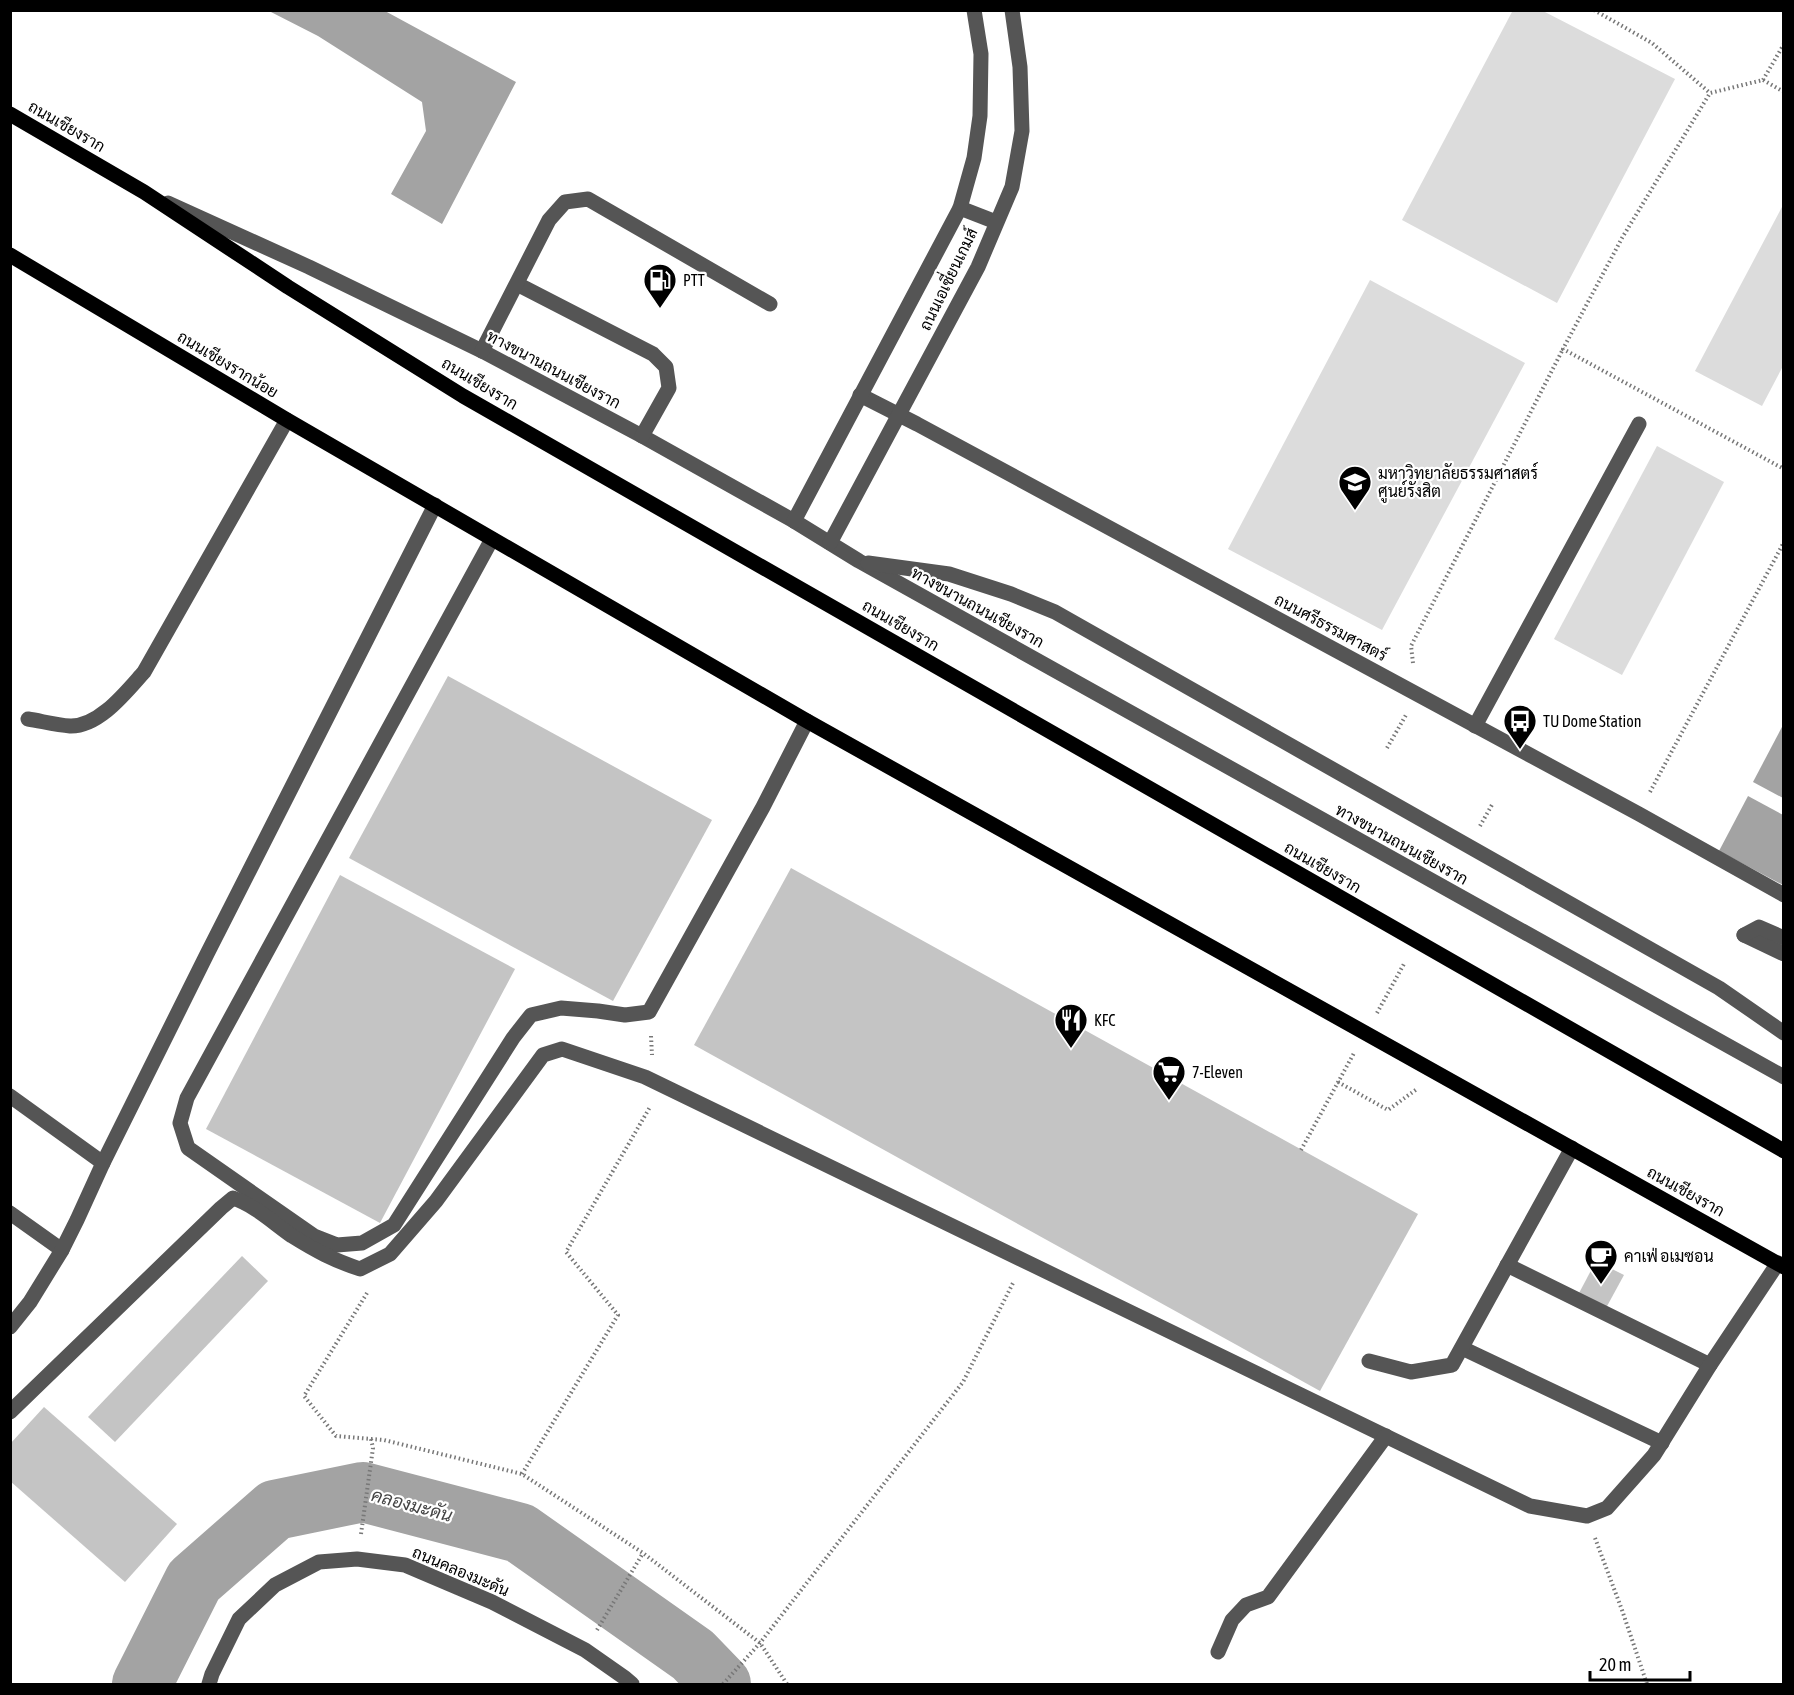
<svg xmlns="http://www.w3.org/2000/svg" width="1794" height="1695" font-family="'Asap Condensed',Sarabun,sans-serif">
<style>
.green{fill:#dcdcdc}
.water{fill:#a3a3a3}
.lines{fill:none;stroke-linecap:round;stroke-linejoin:round}
.river{stroke:#a3a3a3;stroke-width:60}
.building{fill:#c4c4c4}
.path{stroke:#777;stroke-width:4;stroke-dasharray:1.5 3;stroke-linecap:butt}
.minor{stroke:#555;stroke-width:15}
.major{stroke:#000;stroke-width:15}
.labels{text-anchor:middle;dominant-baseline:central;stroke-width:4.5;stroke-linejoin:round;paint-order:stroke}
.street-label{font-size:16px;fill:#000;stroke:#fff}
.poi-label{font-size:16px;fill:#000;stroke:#fff;text-anchor:start}
.water-label{font-size:18px;font-style:italic;fill:#444;stroke:#fff}
</style>
<rect width="100%" height="100%" fill="#fff"/>
<!-- green -->
<g class="green">
<polygon points="1513,10 1543,11 1675,79 1557,303 1402,220"/>
<polygon points="1783,205 1783,366 1762,406 1695,371"/>
<polygon points="1370,280 1525,363 1382,630 1228,549"/>
<polygon points="1657,446 1724,482 1622,675 1554,639"/>
</g>
<!-- water -->
<g class="water">
<polygon points="269,11 385,11 516,82 442,224 391,194 426,131 422,102 318,36"/>
<polygon points="1783,725 1783,798 1753,782"/>
<polygon points="1748,796 1783,815 1783,885 1719,851"/>
</g>
<g class="lines">
<!-- river -->
<polyline class="river" points="142,1684 194,1581 275,1510 363,1492 520,1533 693,1655 721,1684"/>
</g>
<!-- building -->
<g class="building">
<polygon points="448,676 712,820 613,1001 349,858"/>
<polygon points="791,868 1418,1214 1320,1391 694,1045"/>
<polygon points="340,875 515,969 380,1223 206,1129"/>
<polygon points="242,1256 268,1281 115,1442 88,1417"/>
<polygon points="1596,1261 1624,1275 1606,1308 1578,1295"/>
<polygon points="44,1407 177,1524 125,1582 10,1481 10,1444"/>
</g>
<g class="lines">
<!-- path -->
<g class="path">
<polyline points="1594,10 1652,43 1710,93"/>
<polyline points="1763,80 1784,44"/>
<polyline points="1784,92 1763,80 1710,93 1622,238 1563,349 1784,469"/>
<polyline points="1413,663 1411,646 1563,349"/>
<polyline points="1387,748 1406,715"/>
<polyline points="1650,792 1784,542"/>
<polyline points="1480,826 1493,803"/>
<polyline points="1377,1013 1405,962"/>
<polyline points="651,1036 652,1055"/>
<polyline points="1338,1082 1388,1110 1417,1089"/>
<polyline points="1301,1150 1354,1053"/>
<polyline points="367,1293 304,1396 336,1436 384,1440 522,1474 643,1553 760,1643 787,1684"/>
<polyline points="522,1474 618,1315 566,1252 650,1107"/>
<polyline points="361,1534 373,1448 371,1439"/>
<polyline points="1595,1538 1622,1610 1647,1684"/>
<polyline points="597,1630 643,1553"/>
<polyline points="723,1684 760,1643 963,1382 1013,1283"/>
</g>
<!-- minor -->
<g class="minor">
<polyline points="168,203 309,267 482,351 642,436 794,521 859,561 1784,1077"/>
<polyline points="960,208 996,222"/>
<polyline points="517,284 653,354 666,367 669,388 642,436"/>
<polyline points="482,351 549,220 565,202 588,199 770,304"/>
<polyline points="860,395 917,424 1639,814 1784,895"/>
<polyline points="794,521 960,208 974,158 980,116 981,54 974,10"/>
<polyline points="492,539 187,1098 180,1123 188,1148 314,1236 337,1245 362,1243 394,1225 513,1038 531,1015 561,1008 598,1011 625,1015 649,1012 763,807 807,721"/>
<polyline points="830,543 978,267 1012,187 1022,131 1020,67 1012,10"/>
<polyline points="868,563 949,574 1011,594 1055,612 1719,988 1784,1033"/>
<path d="M28 719C41 721 56 725 70 726 99 727 126 692 144 672L287 420"/>
<polyline points="1475,726 1639,424"/>
<polyline points="1744,935 1784,954"/>
<polyline points="1744,935 1759,927 1784,938"/>
<polyline points="10,1096 103,1163"/>
<polyline points="10,1213 62,1250"/>
<polyline points="1507,1265 1710,1365"/>
<polyline points="10,1327 30,1302 62,1250 77,1220 103,1163 207,954 435,505"/>
<polyline points="1462,1348 1662,1443"/>
<polyline points="1369,1361 1411,1372 1452,1365 1572,1148"/>
<path d="M10 1412 221 1208 233 1198C256 1206 272 1222 292 1236 316 1251 333 1260 360 1269L390 1254 436 1201 543 1055 562 1049 645 1077 1530 1506 1587 1516 1607 1508 1654 1455 1710 1365 1778 1263"/>
<polyline points="1218,1652 1232,1620 1246,1605 1268,1597 1386,1436"/>
<polyline points="209,1684 212,1674 239,1619 275,1585 319,1562 357,1559 405,1565 492,1602 585,1650 625,1678 632,1684"/>
</g>
<!-- major -->
<g class="major">
<polyline points="10,114 144,192 288,287 463,396 1784,1151"/>
<polyline points="10,255 287,420 807,721 1784,1267"/>
</g>
</g>
<!-- icons -->
<defs>
<symbol id="fuel-pin" viewBox="-11 -11 22 30"><path d="M0 17L-7.5 6A9.5 9.5 0 1 1 7.5 6Z" fill="#000" stroke="#fff"/><path d="M-5.5-6h7V0h2V4h1.3V-2.5L3-4.5l.8-.8L6-3V5H2.5V1h-1V6h-7ZM-4.2-4.7v3.2H.2V-4.7Z" fill="#fff"/></symbol>
<symbol id="university-pin" viewBox="-11 -11 22 30"><path d="M0 17L-7.5 6A9.5 9.5 0 1 1 7.5 6Z" fill="#000" stroke="#fff"/><path d="M0-5L7-2L0 1L-7-2ZM-4 1L0 2.5L4 1V4Q0 6-4 4Z" fill="#fff"/></symbol>
<symbol id="bus-pin" viewBox="-11 -11 22 30"><path d="M0 17L-7.5 6A9.5 9.5 0 1 1 7.5 6Z" fill="#000" stroke="#fff"/><path d="M-5-6H5V4H4V6H2V4H-2V6H-4V4H-5ZM-3.5-4V0h7V-4ZM-3.5 1.2v1.5H-2V1.2ZM2 1.2v1.5H3.5V1.2Z" fill="#fff"/></symbol>
<symbol id="restaurant-pin" viewBox="-11 -11 22 30"><path d="M0 17L-7.5 6A9.5 9.5 0 1 1 7.5 6Z" fill="#000" stroke="#fff"/><path d="M-5-6h1v4h1v-4h1v4h1v-4h1v5L-1.5 .5V6h-2V.5L-5-1ZM5-6V6H3V1.5H1.5Q1.5-4 5-6Z" fill="#fff"/></symbol>
<symbol id="supermarket-pin" viewBox="-11 -11 22 30"><path d="M0 17L-7.5 6A9.5 9.5 0 1 1 7.5 6Z" fill="#000" stroke="#fff"/><path d="M-6-5.5h2.5l.6 2H6L4.5 2H-2.5L-4.4-4H-6ZM-1.5 3.2a1.3 1.3 0 1 0 .1 0ZM3 3.2a1.3 1.3 0 1 0 .1 0Z" fill="#fff"/></symbol>
<symbol id="cafe-pin" viewBox="-11 -11 22 30"><path d="M0 17L-7.5 6A9.5 9.5 0 1 1 7.5 6Z" fill="#000" stroke="#fff"/><path d="M-5.5-4.5H6V0H3Q3 3.5 0 3.5H-2.5Q-5.5 3.5-5.5 0ZM3-3.2v2h1.7v-2ZM-6 4.5H4V6H-6Z" fill="#fff"/></symbol>
</defs>
<g fill-rule="evenodd">
<use href="#fuel-pin" x="641" y="261" width="38" height="52"/>
<use href="#university-pin" x="1336" y="463" width="38" height="52"/>
<use href="#bus-pin" x="1501" y="702" width="38" height="52"/>
<use href="#restaurant-pin" x="1052" y="1001" width="38" height="52"/>
<use href="#supermarket-pin" x="1150" y="1053" width="38" height="52"/>
<use href="#cafe-pin" x="1582" y="1237" width="38" height="52"/>
</g>
<g class="labels">
<!-- street labels -->
<g class="street-label">
<text transform="translate(67 126) rotate(30)">ถนนเชียงราก</text>
<text transform="translate(948 279) rotate(-64)">ถนนเอเซี่ยนเกมส์</text>
<text transform="translate(228 364) rotate(31)">ถนนเชียงรากน้อย</text>
<text transform="translate(554 369) rotate(28)">ทางขนานถนนเชียงราก</text>
<text transform="translate(480 383) rotate(31)">ถนนเชียงราก</text>
<text transform="translate(978 607) rotate(29)">ทางขนานถนนเชียงราก</text>
<text transform="translate(901 625) rotate(30)">ถนนเชียงราก</text>
<text transform="translate(1331 627) rotate(28)">ถนนศรีธรรมศาสตร์</text>
<text transform="translate(1402 844) rotate(29)">ทางขนานถนนเชียงราก</text>
<text transform="translate(1323 867) rotate(30)">ถนนเชียงราก</text>
<text transform="translate(1686 1191) rotate(29)">ถนนเชียงราก</text>
<text transform="translate(461 1571) rotate(23)">ถนนคลองมะดัน</text>
</g>
<!-- poi labels -->
<g class="poi-label">
<text x="683" y="280">PTT</text>
<text x="1378" y="473">มหาวิทยาลัยธรรมศาสตร์<tspan x="1378" dy="18">ศูนย์รังสิต</tspan></text>
<text x="1543" y="721">TU Dome Station</text>
<text x="1094" y="1020">KFC</text>
<text x="1192" y="1072">7-Eleven</text>
<text x="1624" y="1256">คาเฟ่ อเมซอน</text>
</g>
<!-- water labels -->
<g class="water-label">
<text transform="translate(412 1505) rotate(15)">คลองมะดัน</text>
</g>
</g>
<!-- border -->
<rect width="1794" height="1695" fill="none" stroke="#000000" stroke-width="24"/>
<!-- scale -->
<path d="M1590 1671v9h100v-9" fill="none" stroke="#000000" stroke-width="3"/>
<text x="1599" y="1671" font-size="18" fill="#000000" stroke="#ffffff" stroke-width="4.5" paint-order="stroke">20 m</text>
</svg>
